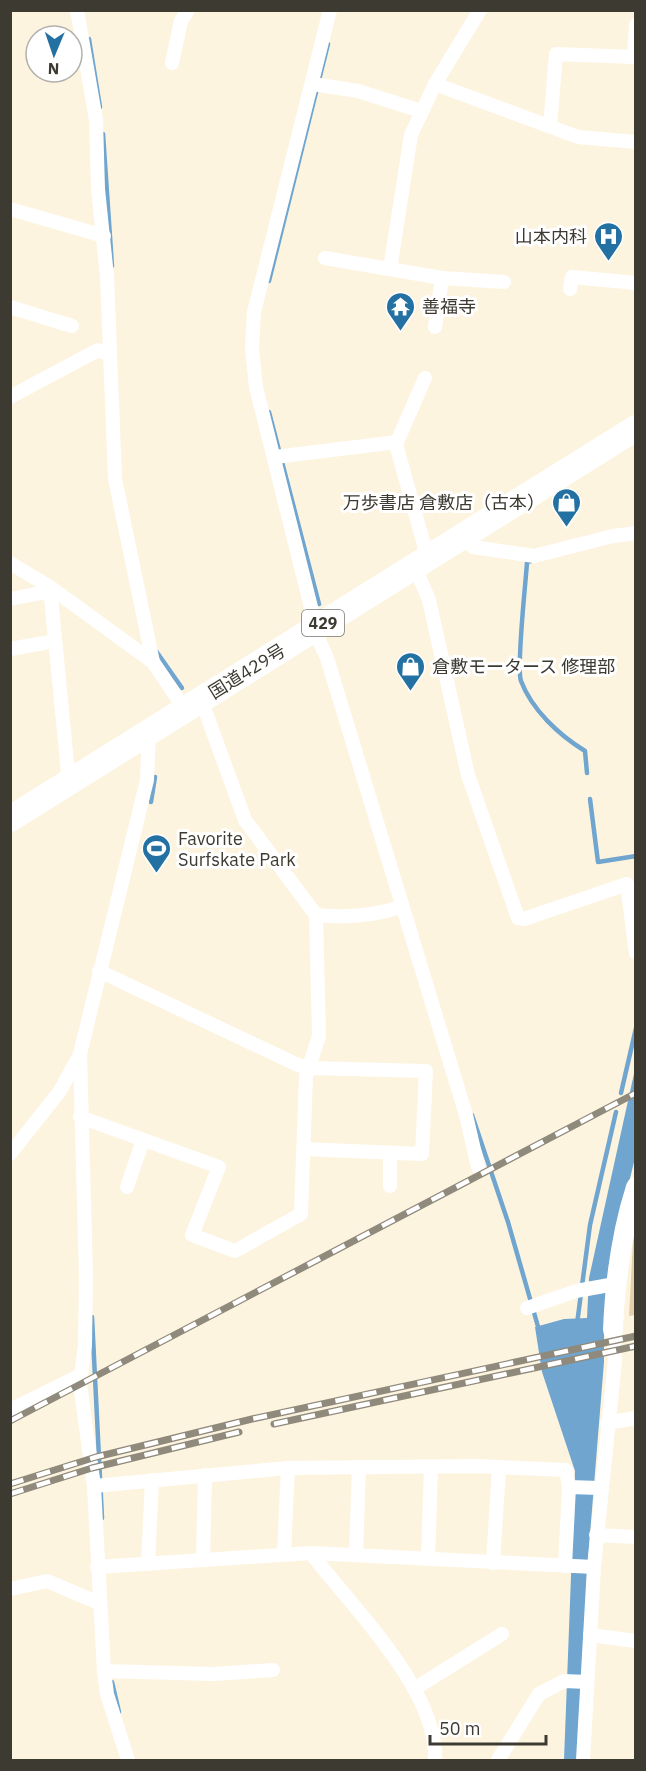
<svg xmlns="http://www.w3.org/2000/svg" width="646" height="1771" font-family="'IBM Plex Sans','Noto Sans JP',sans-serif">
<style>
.green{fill:#e3d0a8}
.water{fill:#6fa5cf}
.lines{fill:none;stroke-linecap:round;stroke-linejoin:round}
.stream{stroke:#6fa5cf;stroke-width:4.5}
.street{stroke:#fff;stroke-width:14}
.secondary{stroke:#fff;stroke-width:20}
.highway{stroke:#fff;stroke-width:26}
.rail-casing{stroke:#908a7d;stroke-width:7}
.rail{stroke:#fff;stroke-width:4.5;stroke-dasharray:14;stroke-linecap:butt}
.labels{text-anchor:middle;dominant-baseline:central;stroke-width:6;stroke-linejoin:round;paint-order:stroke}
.shield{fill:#fff;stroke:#777570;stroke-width:1.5}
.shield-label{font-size:16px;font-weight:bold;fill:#3d3a32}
.poi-label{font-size:18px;fill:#3d3a32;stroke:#fff;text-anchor:start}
.street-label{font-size:18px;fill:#3d3a32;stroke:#fff}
</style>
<rect width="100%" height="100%" fill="#fdf4e0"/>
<!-- green -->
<polygon class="green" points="635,1232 635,1315 629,1316 633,1241"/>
<!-- water -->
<polygon class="water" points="635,1069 635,1158 609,1264 604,1319 604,1362 588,1559 578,1760 564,1760 575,1471 542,1372 535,1327 564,1319 587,1318 589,1278"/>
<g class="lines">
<!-- stream -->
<g class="stream">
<polyline points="89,39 100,107"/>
<polyline points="103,134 112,266"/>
<polyline points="269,281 328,44"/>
<polyline points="269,412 319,604"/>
<path d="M531 561 527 562C526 581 516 668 521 681 532 710 559 735 585 751L587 773"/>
<polyline points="156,651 182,688"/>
<polyline points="590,799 598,862 636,856"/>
<polyline points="151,802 155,777"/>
<polyline points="621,1093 636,1028"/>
<polyline points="472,1115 508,1222 539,1330"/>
<polyline points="92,1317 102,1518"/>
<polyline points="577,1324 590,1225 616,1112"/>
<polyline points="112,1682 119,1712"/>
</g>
<!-- street -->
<g class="street">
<polyline points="77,10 96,120 98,189 107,276 115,479 153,662"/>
<polyline points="330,10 254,312 252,349 256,387 320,643 327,658 466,1115 478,1167"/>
<polyline points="172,63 181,21 188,10"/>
<polyline points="313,84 358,91 421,111"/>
<polyline points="435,84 578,137 636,142"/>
<polyline points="550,126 556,54 634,57 636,25"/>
<polyline points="10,209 104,236"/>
<polyline points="325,258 442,278 504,282"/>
<polyline points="390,269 411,135 435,84 480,10"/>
<polyline points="570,289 572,277 636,283"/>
<polyline points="10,307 72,326"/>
<polyline points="435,327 442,278"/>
<polyline points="425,378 397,442 397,448 428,559"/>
<polyline points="10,397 98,350 110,355"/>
<polyline points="275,457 397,442"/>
<polyline points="464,536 473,547 534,556 613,536 636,533"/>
<polyline points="10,563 50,587 153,662 186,711"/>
<polyline points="415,567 429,600 468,775 518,918 524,919 627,884 636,953"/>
<polyline points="50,587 69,783"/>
<polyline points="10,599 51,591"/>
<polyline points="10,649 55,641"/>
<path d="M199 701 206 713 245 820 316 915C346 918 371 916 401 907"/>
<polyline points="99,971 298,1065 309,1068 426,1071 422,1154 304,1149"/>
<polyline points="80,1117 219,1167 192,1235 235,1251 301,1214 306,1076 319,1036 316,915"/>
<polyline points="10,1154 60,1091 79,1056"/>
<polyline points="390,1186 390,1154"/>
<polyline points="127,1187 143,1140"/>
<polyline points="527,1308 576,1291 615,1284"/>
<polyline points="10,1410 81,1375"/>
<polyline points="607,1423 636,1418"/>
<polyline points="94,1486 288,1468 476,1466 566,1470 569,1487 565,1566"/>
<polyline points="569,1487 600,1488"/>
<polyline points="596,1535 636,1537"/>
<polyline points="284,1553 288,1468"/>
<path d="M311 1553C352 1608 438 1689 435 1760"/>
<polyline points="356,1554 359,1467"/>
<polyline points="203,1559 205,1475"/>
<polyline points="428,1559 431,1468"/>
<polyline points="493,1563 499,1468"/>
<polyline points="148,1564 152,1480"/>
<polyline points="97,1567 311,1553 594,1567"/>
<polyline points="10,1589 47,1581 99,1603"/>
<polyline points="590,1635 636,1641"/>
<polyline points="104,1671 213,1674 273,1670"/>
<polyline points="414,1689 502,1634"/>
<polyline points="128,1760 107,1694 104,1671 94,1486 80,1384 85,1345 86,1277 80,1054 147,780 149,732"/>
<polyline points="498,1760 539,1694 564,1681 587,1682"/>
<polyline points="583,1760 594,1567 615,1361 613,1330"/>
</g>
<!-- secondary -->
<path class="secondary" d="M613 1330C615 1280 621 1234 636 1187"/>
<!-- highway -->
<polyline class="highway" points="10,819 636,428"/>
<defs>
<g id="rail">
<polyline points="10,1421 636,1093"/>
<polyline points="274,1424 636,1346"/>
<polyline points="10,1484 96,1457 252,1419 636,1336"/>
<polyline points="10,1494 92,1468 239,1432"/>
</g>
</defs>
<!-- rail casing -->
<use href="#rail" class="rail-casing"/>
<!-- rail -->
<use href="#rail" class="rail"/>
</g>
<!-- icons -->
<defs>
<symbol id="hospital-pin" viewBox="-11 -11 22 30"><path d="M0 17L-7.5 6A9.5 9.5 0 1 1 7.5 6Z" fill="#2371a3" stroke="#fff"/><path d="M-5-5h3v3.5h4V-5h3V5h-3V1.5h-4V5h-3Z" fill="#fff"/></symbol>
<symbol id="temple-pin" viewBox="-11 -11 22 30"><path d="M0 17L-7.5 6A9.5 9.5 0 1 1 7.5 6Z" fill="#2371a3" stroke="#fff"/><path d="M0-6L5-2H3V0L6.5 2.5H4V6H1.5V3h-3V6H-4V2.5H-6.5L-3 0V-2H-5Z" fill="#fff"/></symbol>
<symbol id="shop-pin" viewBox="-11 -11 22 30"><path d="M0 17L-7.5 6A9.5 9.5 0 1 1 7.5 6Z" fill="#2371a3" stroke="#fff"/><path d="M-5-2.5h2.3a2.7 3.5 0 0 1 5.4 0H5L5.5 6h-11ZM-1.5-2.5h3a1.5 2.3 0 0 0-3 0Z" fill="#fff"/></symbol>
<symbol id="stadium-pin" viewBox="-11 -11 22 30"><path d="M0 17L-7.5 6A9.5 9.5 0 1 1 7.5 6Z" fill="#2371a3" stroke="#fff"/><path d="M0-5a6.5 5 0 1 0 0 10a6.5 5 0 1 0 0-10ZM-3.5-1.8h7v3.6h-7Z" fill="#fff"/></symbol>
</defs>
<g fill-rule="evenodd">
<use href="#hospital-pin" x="592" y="220" width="33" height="45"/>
<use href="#temple-pin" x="384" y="290" width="33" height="45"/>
<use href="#shop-pin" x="550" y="486" width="33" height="45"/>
<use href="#shop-pin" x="394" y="650" width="33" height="45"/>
<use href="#stadium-pin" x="140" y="832" width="33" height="45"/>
</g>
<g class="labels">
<!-- shield labels -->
<rect class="shield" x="302" y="610" width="42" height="26" rx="4.5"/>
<g class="shield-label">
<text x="323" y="623">429</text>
</g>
<!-- poi labels -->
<g class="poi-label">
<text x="587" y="236" text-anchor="end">山本内科</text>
<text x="422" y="306">善福寺</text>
<text x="545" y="502" text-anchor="end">万歩書店 倉敷店（古本）</text>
<text x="432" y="666">倉敷モータース 修理部</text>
<text x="178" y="838">Favorite<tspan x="178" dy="21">Surfskate Park</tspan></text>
</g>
<!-- street labels -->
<g class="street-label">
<text transform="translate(247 671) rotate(-32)">国道429号</text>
</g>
</g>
<!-- border -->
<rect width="646" height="1771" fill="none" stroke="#3d3a32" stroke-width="24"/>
<!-- north arrow -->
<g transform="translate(54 54) rotate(182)"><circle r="28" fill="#ffffff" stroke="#b1b0ad" stroke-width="1.5"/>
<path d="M0-4.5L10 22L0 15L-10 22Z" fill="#2371a3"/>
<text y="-9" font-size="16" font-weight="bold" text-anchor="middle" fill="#3d3a32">N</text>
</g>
<!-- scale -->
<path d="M430 1735v9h116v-9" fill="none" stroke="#3d3a32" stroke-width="3"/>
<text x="439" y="1735" font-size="18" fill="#3d3a32" stroke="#ffffff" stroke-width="4.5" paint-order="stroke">50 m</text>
</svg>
